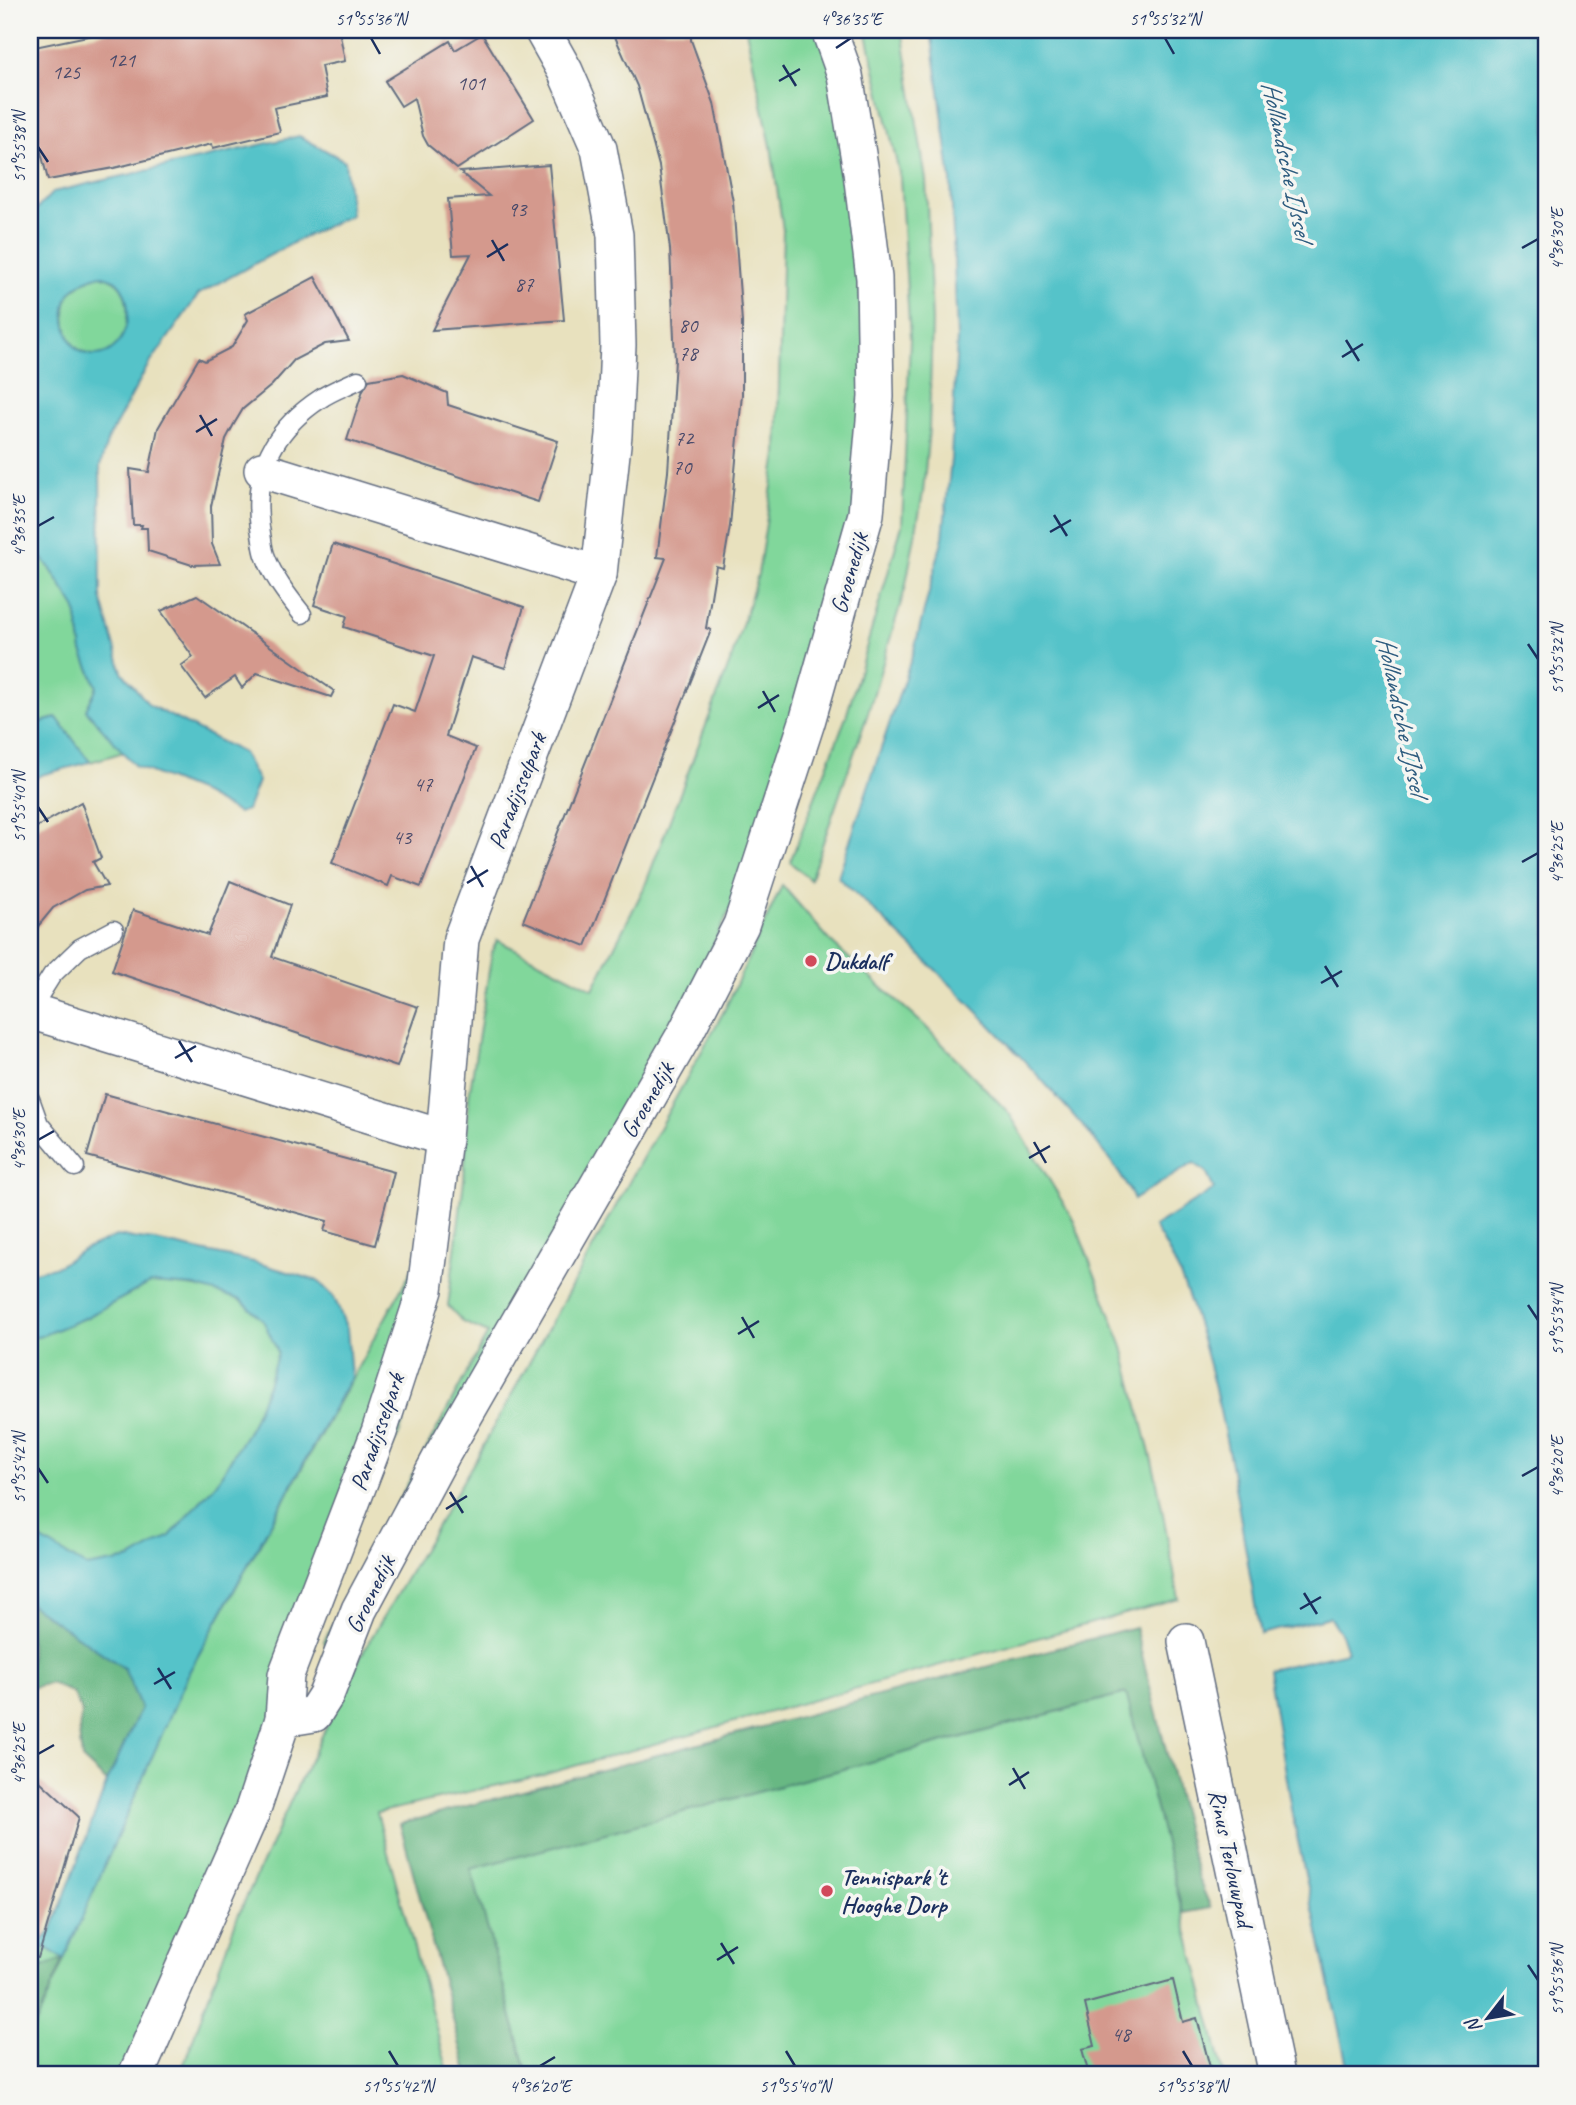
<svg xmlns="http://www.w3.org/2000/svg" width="1576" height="2105" font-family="Caveat,sans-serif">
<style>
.green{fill:#81d79b;stroke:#4e837c;stroke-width:2}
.forest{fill:#68b883;stroke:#427470;stroke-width:2}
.water{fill:#55c3c9;stroke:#387994;stroke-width:2;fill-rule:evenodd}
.building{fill:#d4998d}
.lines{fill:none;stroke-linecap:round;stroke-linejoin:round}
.lane-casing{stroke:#636d80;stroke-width:21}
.street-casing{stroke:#636d80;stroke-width:38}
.lane{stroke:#fff;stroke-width:18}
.street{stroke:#fff;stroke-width:35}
.ticks{fill:none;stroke:#1b2f5e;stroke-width:2.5}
.poi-dot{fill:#d1495b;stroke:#f6f6f2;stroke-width:2.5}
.labels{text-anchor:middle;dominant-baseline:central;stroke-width:7;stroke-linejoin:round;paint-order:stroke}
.number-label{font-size:21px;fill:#494a6a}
.street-label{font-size:24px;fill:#1b2f5e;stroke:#f6f6f2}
.poi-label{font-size:24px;font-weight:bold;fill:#1b2f5e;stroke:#f6f6f2;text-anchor:start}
.water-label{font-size:26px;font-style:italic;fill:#2c5b7e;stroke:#f6f6f2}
.neatline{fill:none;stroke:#1b2f5e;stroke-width:2.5}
.ticks-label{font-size:18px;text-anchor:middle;fill:#1b2f5e}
</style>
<rect width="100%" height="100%" fill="#f6f6f2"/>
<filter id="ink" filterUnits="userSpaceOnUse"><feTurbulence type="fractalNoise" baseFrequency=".0143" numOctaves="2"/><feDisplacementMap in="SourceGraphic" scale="14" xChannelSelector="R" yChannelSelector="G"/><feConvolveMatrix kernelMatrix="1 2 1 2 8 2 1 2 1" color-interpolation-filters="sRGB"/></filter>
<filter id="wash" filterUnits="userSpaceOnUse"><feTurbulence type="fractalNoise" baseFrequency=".00686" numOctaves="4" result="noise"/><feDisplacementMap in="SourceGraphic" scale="28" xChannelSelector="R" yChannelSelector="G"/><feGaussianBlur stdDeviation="1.57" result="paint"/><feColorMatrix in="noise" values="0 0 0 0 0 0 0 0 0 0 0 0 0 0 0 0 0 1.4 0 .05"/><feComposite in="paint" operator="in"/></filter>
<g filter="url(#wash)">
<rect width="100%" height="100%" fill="#e8e1be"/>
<!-- green -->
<g class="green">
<polygon points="746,30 834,30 877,467 784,796 668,1040 330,1654 324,1641 488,1333 463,1322 448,1306 464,1180 469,1096 492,952 497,940 593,989 644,888 732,657 758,574 777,454 783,230 771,146"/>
<polygon points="866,30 902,30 926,180 932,322 929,428 923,493 905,589 867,716 810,880 790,862 846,717 902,525 910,339 900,177"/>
<path d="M101 274C106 277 112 279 116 282 132 295 130 332 117 347 100 364 71 353 67 331 65 320 63 304 70 294 78 284 89 278 101 274Z"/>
<polygon points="30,543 50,568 76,609 82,651 97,687 86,710 124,752 90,762 57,718 30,725"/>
<polygon points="782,885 833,944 924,1025 1009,1113 1074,1221 1123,1347 1156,1477 1179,1599 542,1775 377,1813 449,2075 180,2075 237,1918 296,1789 363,1652 477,1457 725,1009"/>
<polygon points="413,1268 415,1299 412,1398 399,1434 279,1670 275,1754 139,2075 30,2075 30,2037 64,1959 30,1972 30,1944 40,1944 64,1958 189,1672"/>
<path d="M150 1283C185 1285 244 1288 264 1322 270 1331 273 1342 278 1352L268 1385 251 1426 216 1484 170 1536 131 1559 87 1567 30 1533V1337H38L87 1317Z"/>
<polygon points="1127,1693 1224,2075 528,2075 470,1869"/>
</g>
<!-- forest -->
<g class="forest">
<polygon points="30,1604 124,1668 141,1708 107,1782 82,1759 79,1732 82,1712 73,1693 51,1683 30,1688"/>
<polygon points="1135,1627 1198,1878 1211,1908 1183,1913 1126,1693 471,1869 528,2075 468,2075 400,1824"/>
<polygon points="64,1959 30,2037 30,1972"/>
</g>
<!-- water -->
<g class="water">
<path d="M931 30H1546V2075H1349L1291 1809 1268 1670 1347 1652 1341 1634 1329 1617 1260 1634C1244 1544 1232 1453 1209 1365 1196 1317 1182 1268 1154 1227L1214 1189 1206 1172 1194 1163 1134 1199C1113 1157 1081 1124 1050 1089 983 1014 911 945 838 877L914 650 943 537 951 459 957 338 951 181Z"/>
<path d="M299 136 345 161 351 215 300 239 199 294 146 369 108 439 100 466 101 597 122 672 149 705 243 753 258 781 247 810 238 813 198 791 135 766 86 710 97 687 82 651 76 609 50 568 30 543V216L53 192ZM101 275C105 277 112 278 116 281 139 300 128 363 87 354 67 350 61 316 67 299 72 286 89 278 101 275Z"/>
<polygon points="57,718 90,762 41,775 30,782 30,725"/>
<polygon points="116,1236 155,1241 254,1262 318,1281 334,1297 347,1329 351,1377 189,1672 64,1959 40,1944 52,1930 107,1782 141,1708 124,1668 30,1604 30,1533 87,1567 131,1559 170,1536 216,1484 251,1426 268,1385 278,1352 263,1320 241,1300 195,1286 150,1283 87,1317 38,1337 30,1337 30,1273 58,1266 81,1251"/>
</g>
<g id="blocks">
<!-- building -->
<g class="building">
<polygon points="116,30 339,30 345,61 321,66 327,97 274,108 280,132 213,148 212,144 114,168 48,180 37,136 30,137 30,48"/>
<polygon points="612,30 691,30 691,40 714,103 733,202 742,322 742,394 730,526 723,568 716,566 706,628 711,630 586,946 523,921 666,558 657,557 668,472 675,360 670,249 659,166 637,86"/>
<polygon points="482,34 534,119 457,169 428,145 423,136 414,98 401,106 385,81 450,41 455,50"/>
<polygon points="549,165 564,320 432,330 471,254 453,255 448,199 489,196 460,172"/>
<polygon points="315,277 349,341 325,344 294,360 272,385 243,409 234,424 226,439 211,506 212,544 220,564 192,565 148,551 147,528 141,528 142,525 133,525 130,469 149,472 158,428 199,358 205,361 232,347 248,320 245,314"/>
<polygon points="403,374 447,393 448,405 558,441 538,502 347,440 363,390 369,380"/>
<polygon points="333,544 524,607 505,668 471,657 446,736 476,748 421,887 392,876 388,886 332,863 393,704 415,712 434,656 344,627 347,616 314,605"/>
<polygon points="197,595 334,691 331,697 257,673 242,688 235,677 205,698 181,666 193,657 161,611"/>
<polygon points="81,802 101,858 93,862 107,886 85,890 53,908 30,936 30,831"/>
<polygon points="230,881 290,905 272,957 418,1007 397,1067 112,971 133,910 208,935"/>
<polygon points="105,1094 394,1172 375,1245 324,1231 327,1221 87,1156"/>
<polygon points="30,1772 79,1817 38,1958 30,1957"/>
<polygon points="1173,1980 1183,2022 1197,2018 1212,2075 1089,2075 1082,2049 1095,2046 1085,2004"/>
</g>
</g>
</g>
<g filter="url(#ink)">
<use href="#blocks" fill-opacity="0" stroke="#636d80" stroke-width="2"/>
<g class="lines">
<defs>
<g id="lane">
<path d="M302 614C287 595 273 577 265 555 262 546 262 537 260 528 252 473 273 430 320 399 331 391 346 386 358 380"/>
<polyline points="30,1010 52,975 80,948 114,930"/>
<polyline points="30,1099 39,1124 75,1167"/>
</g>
<g id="street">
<polyline points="262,470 599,574"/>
<polyline points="30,1011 444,1138"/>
<polyline points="1186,1641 1277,2075"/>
<polyline points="283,1719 286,1675 379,1432 425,1290 444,1138 461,939 599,574 614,435 618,345 615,235 599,149 565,71 542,30"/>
<polyline points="136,2075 252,1812 283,1719 314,1714 326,1695 359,1610 442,1455 686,1032 741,925 807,722 866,514 876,397 874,278 861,172 845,75 829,30"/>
</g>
</defs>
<!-- lane casing -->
<use href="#lane" class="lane-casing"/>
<!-- street casing -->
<use href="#street" class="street-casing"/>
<!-- lane -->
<use href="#lane" class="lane"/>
<!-- street -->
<use href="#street" class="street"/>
</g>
</g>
<!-- ticks -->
<path class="ticks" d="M371 38 380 54M1165 38 1174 54M836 48 851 38M783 65 796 86M779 81 800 69M38 147 48 162M492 240 504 261M1522 248 1538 239M487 257 508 244M1346 340 1359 361M1342 357 1363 344M200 415 212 436M196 432 217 419M1054 515 1067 536M38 526 54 517M1050 532 1071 520M1528 644 1538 659M763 691 775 712M758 708 779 695M38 807 48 822M1522 862 1538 853M471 866 483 887M467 883 488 870M1325 966 1338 987M1321 983 1342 971M179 1041 192 1062M175 1058 196 1046M38 1140 54 1131M1034 1142 1046 1163M1029 1158 1050 1146M1528 1305 1538 1320M742 1317 754 1338M738 1334 759 1321M38 1468 48 1483M1522 1476 1538 1467M450 1492 463 1513M446 1509 467 1496M1304 1593 1317 1614M1300 1609 1321 1597M158 1668 171 1689M154 1684 175 1672M38 1754 54 1745M1013 1768 1025 1789M1009 1785 1029 1772M721 1943 734 1964M717 1960 738 1947M1528 1965 1538 1980M389 2051 398 2066M786 2051 795 2066M1183 2051 1192 2066M540 2066 555 2057"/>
<!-- markers -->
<g class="poi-dot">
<circle cx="811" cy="961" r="7"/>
<circle cx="827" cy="1891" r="7"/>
</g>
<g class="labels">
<!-- number labels -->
<g class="number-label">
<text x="121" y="60">121</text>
<text x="66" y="72">125</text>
<text x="471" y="83">101</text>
<text x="517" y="209">93</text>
<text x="524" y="284">87</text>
<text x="688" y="325">80</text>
<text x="688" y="353">78</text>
<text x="684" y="438">72</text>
<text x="682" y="467">70</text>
<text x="423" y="784">47</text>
<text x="402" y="837">43</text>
<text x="1121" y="2034">48</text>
</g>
<!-- street labels -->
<g class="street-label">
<text transform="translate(849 573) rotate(-74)">Groenedijk</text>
<text transform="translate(517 791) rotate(-69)">Paradijsselpark</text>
<text transform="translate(647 1100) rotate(-60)">Groenedijk</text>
<text transform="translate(377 1432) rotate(-71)">Paradijsselpark</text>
<text transform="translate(370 1594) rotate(-64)">Groenedijk</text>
<text transform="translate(1231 1858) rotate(78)">Rinus Terlouwpad</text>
</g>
<!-- poi labels -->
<g class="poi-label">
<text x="825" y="961">Dukdalf</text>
<text x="841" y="1877">Tennispark 't<tspan x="841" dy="28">Hooghe Dorp</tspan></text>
</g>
<!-- water labels -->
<g class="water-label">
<text transform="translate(1287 160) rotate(78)">Hollandsche IJssel</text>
<text transform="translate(1402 715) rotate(78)">Hollandsche IJssel</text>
</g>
</g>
<!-- margin -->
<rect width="1576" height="2105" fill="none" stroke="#f6f6f2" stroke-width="77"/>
<!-- north arrow -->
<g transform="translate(1488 2018) rotate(239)" stroke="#f6f6f2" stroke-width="5" paint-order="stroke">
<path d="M0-5L12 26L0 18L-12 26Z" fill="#1b2f5e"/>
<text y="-10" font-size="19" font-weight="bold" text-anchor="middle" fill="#1b2f5e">N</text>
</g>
<rect x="38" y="38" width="1500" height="2028" class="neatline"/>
<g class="ticks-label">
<text x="371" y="25">51°55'36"N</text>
<text x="851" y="25">4°36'35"E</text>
<text x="1165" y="25">51°55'32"N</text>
<text transform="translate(19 147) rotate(-90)" y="6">51°55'38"N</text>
<text transform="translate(1557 239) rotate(-90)" y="6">4°36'30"E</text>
<text transform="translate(19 526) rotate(-90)" y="6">4°36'35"E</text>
<text transform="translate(1557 659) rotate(-90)" y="6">51°55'32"N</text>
<text transform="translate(19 807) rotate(-90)" y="6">51°55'40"N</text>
<text transform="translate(1557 853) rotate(-90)" y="6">4°36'25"E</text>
<text transform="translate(19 1140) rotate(-90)" y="6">4°36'30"E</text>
<text transform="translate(1557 1320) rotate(-90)" y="6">51°55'34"N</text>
<text transform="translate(1557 1467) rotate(-90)" y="6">4°36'20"E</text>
<text transform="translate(19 1468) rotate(-90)" y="6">51°55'42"N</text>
<text transform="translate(19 1754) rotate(-90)" y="6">4°36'25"E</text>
<text transform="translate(1557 1980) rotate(-90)" y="6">51°55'36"N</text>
<text x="398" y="2092">51°55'42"N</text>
<text x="540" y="2092">4°36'20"E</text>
<text x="795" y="2092">51°55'40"N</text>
<text x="1192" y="2092">51°55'38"N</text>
</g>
</svg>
